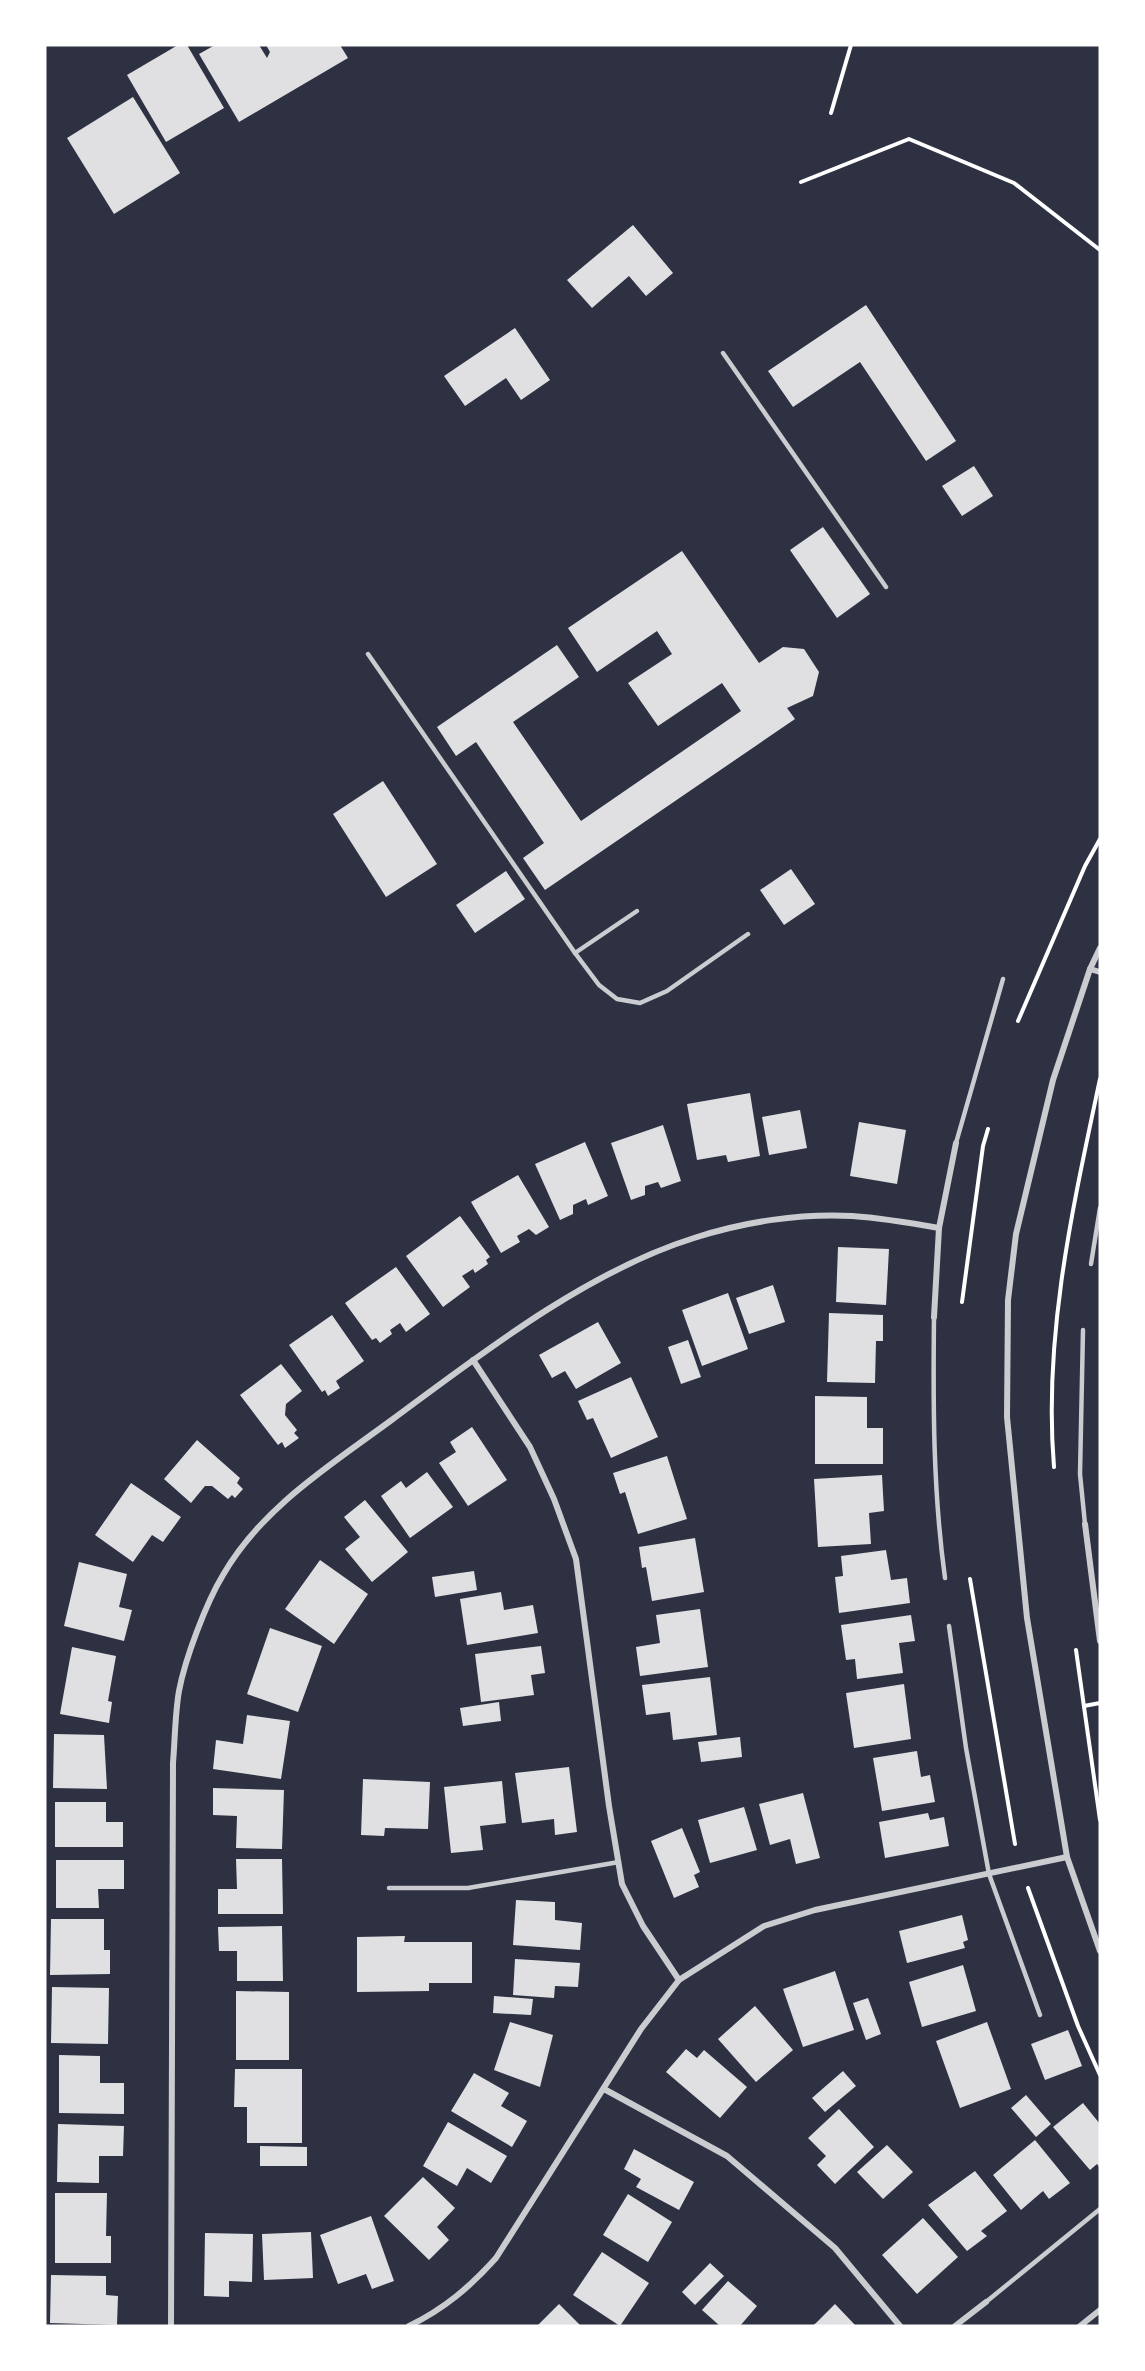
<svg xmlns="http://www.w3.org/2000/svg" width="1145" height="2371" font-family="Quicksand,sans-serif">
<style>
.building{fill:#e0e0e3}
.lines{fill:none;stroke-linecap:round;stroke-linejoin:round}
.path{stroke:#fff;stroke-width:4}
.service{stroke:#caccd0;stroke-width:4.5}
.minor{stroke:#caccd0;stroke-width:6}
</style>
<rect width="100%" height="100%" fill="#2d3142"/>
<!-- building -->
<g class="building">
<polygon points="178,45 187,45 224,108 166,142 127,75"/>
<polygon points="215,45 259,45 267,58 270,52 266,45 340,45 348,58 239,122 199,54"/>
<polygon points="133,97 180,173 114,214 67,138"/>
<polygon points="633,225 673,273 646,296 629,276 592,308 567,280"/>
<polygon points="866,305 956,441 926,461 860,362 793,407 768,371"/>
<polygon points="515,328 550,380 521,400 506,378 465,406 444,376"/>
<polygon points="974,466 993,496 962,516 942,486"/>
<polygon points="823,527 870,594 837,618 790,550"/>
<polygon points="682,551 759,663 783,647 804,649 819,672 813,696 787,708 795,719 545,890 523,858 544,843 476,742 456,756 437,727 557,645 579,677 513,722 581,821 741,711 722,683 658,726 628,683 672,654 657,631 597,672 568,628"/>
<polygon points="383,781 437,864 386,897 333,814"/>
<polygon points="791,869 815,904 784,925 760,890"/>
<polygon points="506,871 525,899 475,933 456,905"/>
<polygon points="750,1093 760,1156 728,1162 726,1155 697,1160 687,1104"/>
<polygon points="800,1110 807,1148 769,1155 762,1117"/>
<polygon points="859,1122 906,1130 897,1184 850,1176"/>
<polygon points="663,1125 681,1181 661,1188 658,1182 645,1186 645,1195 631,1200 611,1143"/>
<polygon points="585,1142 608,1196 588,1205 586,1199 573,1205 573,1214 560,1220 535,1164"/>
<polygon points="518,1175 549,1227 536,1235 529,1229 517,1236 520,1242 501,1253 471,1202"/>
<polygon points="460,1216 490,1257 486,1260 488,1264 475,1273 473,1269 462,1276 470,1287 443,1307 406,1256"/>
<polygon points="838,1247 889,1249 886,1305 836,1302"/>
<polygon points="396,1267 430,1314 406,1332 400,1323 390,1330 392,1334 380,1343 376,1338 372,1340 345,1303"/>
<polygon points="773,1285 785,1322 749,1334 736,1298"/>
<polygon points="728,1293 748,1349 702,1366 682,1310"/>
<polygon points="829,1313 883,1315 883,1341 876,1341 875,1383 827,1382"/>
<polygon points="332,1315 364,1361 336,1381 340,1388 328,1396 325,1390 322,1392 289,1345"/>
<polygon points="598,1322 621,1363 576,1389 565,1371 552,1378 539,1355"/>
<polygon points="688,1340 701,1377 681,1384 668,1347"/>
<polygon points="281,1364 302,1391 286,1404 285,1415 297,1430 294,1433 299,1438 285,1448 282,1442 278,1445 240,1395"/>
<polygon points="631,1377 658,1437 611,1458 593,1418 587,1420 578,1401"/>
<polygon points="815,1396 867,1397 867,1428 883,1428 883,1464 815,1464"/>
<polygon points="472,1427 507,1480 468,1506 439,1463 456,1452 450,1442"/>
<polygon points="197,1440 240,1478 237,1483 243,1489 235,1498 232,1495 228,1499 212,1486 205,1486 191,1503 164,1479"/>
<polygon points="667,1456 687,1519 638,1534 625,1492 620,1494 613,1473"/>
<polygon points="427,1472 453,1507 410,1538 381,1496 401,1481 406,1488"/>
<polygon points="882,1475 884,1511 869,1513 871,1544 818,1547 814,1479"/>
<polygon points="131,1483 181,1517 163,1542 152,1535 133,1562 95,1535"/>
<polygon points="365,1500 408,1552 372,1582 345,1549 360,1537 344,1517"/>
<polygon points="695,1538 704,1592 652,1601 646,1567 642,1568 639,1547"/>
<polygon points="886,1550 891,1580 907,1578 910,1603 839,1613 835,1577 843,1576 841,1556"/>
<polygon points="320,1560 368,1594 334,1644 285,1609"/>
<polygon points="79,1562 127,1574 119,1607 132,1610 124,1641 64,1626"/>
<polygon points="474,1571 477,1590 435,1597 432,1577"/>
<polygon points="501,1592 504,1610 533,1605 538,1633 467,1645 460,1599"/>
<polygon points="700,1609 708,1667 640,1676 636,1647 660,1643 656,1615"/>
<polygon points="911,1615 915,1641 899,1643 903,1673 857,1679 855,1659 846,1660 841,1625"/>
<polygon points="270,1628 322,1646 298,1712 247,1694"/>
<polygon points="541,1646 545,1673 531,1675 534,1695 481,1702 475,1654"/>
<polygon points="72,1647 116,1656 108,1701 112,1702 109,1723 60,1714"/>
<polygon points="710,1677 717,1735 673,1740 670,1712 646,1715 642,1685"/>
<polygon points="904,1684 911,1739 854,1748 846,1693"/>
<polygon points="499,1702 501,1721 463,1726 460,1708"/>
<polygon points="247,1715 290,1721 281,1779 213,1769 216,1740 243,1744"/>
<polygon points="54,1734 104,1735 107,1789 53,1788"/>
<polygon points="740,1737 742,1757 701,1762 698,1742"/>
<polygon points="917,1751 921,1777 930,1775 935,1802 882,1811 873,1758"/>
<polygon points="569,1767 577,1832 555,1835 554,1819 522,1823 515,1773"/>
<polygon points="363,1779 430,1782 428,1829 385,1828 384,1836 361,1835"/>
<polygon points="502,1781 506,1823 480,1826 483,1850 451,1853 444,1787"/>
<polygon points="213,1788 284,1790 282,1849 236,1848 237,1816 213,1815"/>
<polygon points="803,1793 820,1858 796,1864 790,1839 770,1845 759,1804"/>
<polygon points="55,1802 106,1802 106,1822 123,1822 123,1847 55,1847"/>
<polygon points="744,1807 757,1850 710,1863 698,1820"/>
<polygon points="928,1813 930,1820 944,1817 949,1846 885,1858 879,1822"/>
<polygon points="682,1828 700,1872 694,1875 699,1887 674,1898 651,1841"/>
<polygon points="236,1859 282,1859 283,1914 218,1914 218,1889 237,1889"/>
<polygon points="56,1860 124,1860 124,1889 98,1889 99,1908 56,1908"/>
<polygon points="516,1900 555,1902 555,1920 582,1923 580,1950 513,1945"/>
<polygon points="962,1915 968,1940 963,1942 965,1948 907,1963 899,1931"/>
<polygon points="51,1919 104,1919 104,1950 110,1950 110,1974 50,1975"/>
<polygon points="282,1926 283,1981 237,1981 237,1951 219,1951 218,1927"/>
<polygon points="405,1936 404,1942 472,1942 472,1983 429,1983 429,1991 357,1992 357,1937"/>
<polygon points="515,1959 580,1963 578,1987 555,1986 554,1998 513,1995"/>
<polygon points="963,1965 976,2011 922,2027 909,1982"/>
<polygon points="835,1971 854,2030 803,2047 783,1989"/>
<polygon points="52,1987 109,1988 108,2044 51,2043"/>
<polygon points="236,1991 289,1992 289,2060 236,2060"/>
<polygon points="494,1996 533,1999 531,2015 493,2013"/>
<polygon points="868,1998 881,2034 866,2040 853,2003"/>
<polygon points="755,2006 793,2050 756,2082 718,2039"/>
<polygon points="510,2022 553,2035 540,2087 494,2070"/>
<polygon points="987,2022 1011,2089 960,2108 936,2041"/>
<polygon points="1068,2030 1082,2066 1045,2080 1031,2044"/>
<polygon points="686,2049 697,2058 704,2050 747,2087 720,2118 666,2072"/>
<polygon points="59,2055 100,2056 100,2083 124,2083 124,2114 59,2113"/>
<polygon points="235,2069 302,2069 302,2143 247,2143 247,2107 234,2107"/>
<polygon points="843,2071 856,2086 825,2112 812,2098"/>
<polygon points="474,2073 509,2093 501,2106 527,2121 512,2147 451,2111"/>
<polygon points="1026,2095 1051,2124 1036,2137 1011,2108"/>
<polygon points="1083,2103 1100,2124 1100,2168 1097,2164 1090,2170 1053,2127"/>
<polygon points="839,2109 874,2147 835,2184 817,2165 826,2156 808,2138"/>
<polygon points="448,2122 507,2156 491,2183 467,2168 457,2186 423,2166"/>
<polygon points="58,2124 124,2126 123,2156 99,2156 99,2183 57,2182"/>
<polygon points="1035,2140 1070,2183 1049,2199 1043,2191 1021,2210 993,2175"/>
<polygon points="887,2145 913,2172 883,2199 857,2172"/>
<polygon points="260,2146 307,2147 307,2166 260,2166"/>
<polygon points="634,2149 694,2182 679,2210 636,2187 641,2179 624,2169"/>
<polygon points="975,2171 1007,2211 981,2231 987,2236 967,2251 928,2205"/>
<polygon points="423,2177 455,2208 437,2227 449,2240 429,2260 384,2216"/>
<polygon points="55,2193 107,2193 106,2236 111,2236 111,2263 55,2263"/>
<polygon points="628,2194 672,2222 648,2262 603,2235"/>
<polygon points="371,2216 394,2281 372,2289 366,2274 338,2284 320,2235"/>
<polygon points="923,2218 958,2257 917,2294 882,2255"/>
<polygon points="311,2232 313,2278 264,2280 262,2234"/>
<polygon points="205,2233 253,2234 252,2282 229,2281 229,2297 204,2296"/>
<polygon points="602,2252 649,2283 620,2326 573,2295"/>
<polygon points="710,2263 724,2276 695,2305 682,2292"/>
<polygon points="51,2275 106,2276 106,2295 118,2296 117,2325 50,2323"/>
<polygon points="728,2281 757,2306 740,2326 720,2326 702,2310"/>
<polygon points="559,2304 581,2326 537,2326"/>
<polygon points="835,2304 856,2326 812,2326 816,2323"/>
</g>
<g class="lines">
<!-- path -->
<g class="path">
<polyline points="831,113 851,45"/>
<polyline points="801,182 909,139 1014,183 1100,250"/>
<polyline points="1018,1021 1085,866 1100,839"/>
<polyline points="962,1302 983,1146 988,1129"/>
<path d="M1054 1467C1043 1337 1073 1206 1100 1079"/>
<polyline points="970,1579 1015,1844"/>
<polyline points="1076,1650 1100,1820"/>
<polyline points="1084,1706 1100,1703"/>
<polyline points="1028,1888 1078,2026 1100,2075"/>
</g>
<!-- service -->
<g class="service">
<polyline points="723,353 886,587"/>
<polyline points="368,654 575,953 599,985 617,999 640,1003 667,991 748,934"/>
<polyline points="575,953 637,911"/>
<polyline points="956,1143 1003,979"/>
<polyline points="1091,1264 1100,1208"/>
<path d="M934 1317C933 1405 933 1491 945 1578"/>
<polyline points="1083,1330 1080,1474 1085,1524"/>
<polyline points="949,1626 966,1748 989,1874 1040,2015"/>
<polyline points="389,1888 468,1888 619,1862"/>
<polyline points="986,2302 1100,2209"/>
</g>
<!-- minor -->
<g class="minor">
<polyline points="1100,948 1090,969 1053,1080 1016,1234 1008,1300 1007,1417 1027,1618 1067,1857 1100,1951"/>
<polyline points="1090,969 1100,972"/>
<polyline points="934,1317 939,1228 956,1143"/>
<polyline points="473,1360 530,1447 554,1499 576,1559 609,1806 622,1884 643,1926 679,1980"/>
<polyline points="1085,1524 1100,1641"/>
<polyline points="604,2089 727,2156 835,2248 900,2326"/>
<path d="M171 2326 173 1763C175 1739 175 1714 179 1691 185 1659 206 1603 223 1575 262 1507 332 1464 393 1419 482 1353 588 1271 694 1238 743 1222 801 1213 852 1216 881 1218 911 1223 939 1228"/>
<path d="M409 2326C444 2309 470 2287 496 2258L641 2029 679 1980 764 1926 815 1910 1067 1857"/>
<polyline points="955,2326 986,2302"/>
<polyline points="1080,2326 1100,2310"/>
</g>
</g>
<!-- border -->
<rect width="1145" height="2371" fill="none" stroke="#ffffff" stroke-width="93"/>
</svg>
